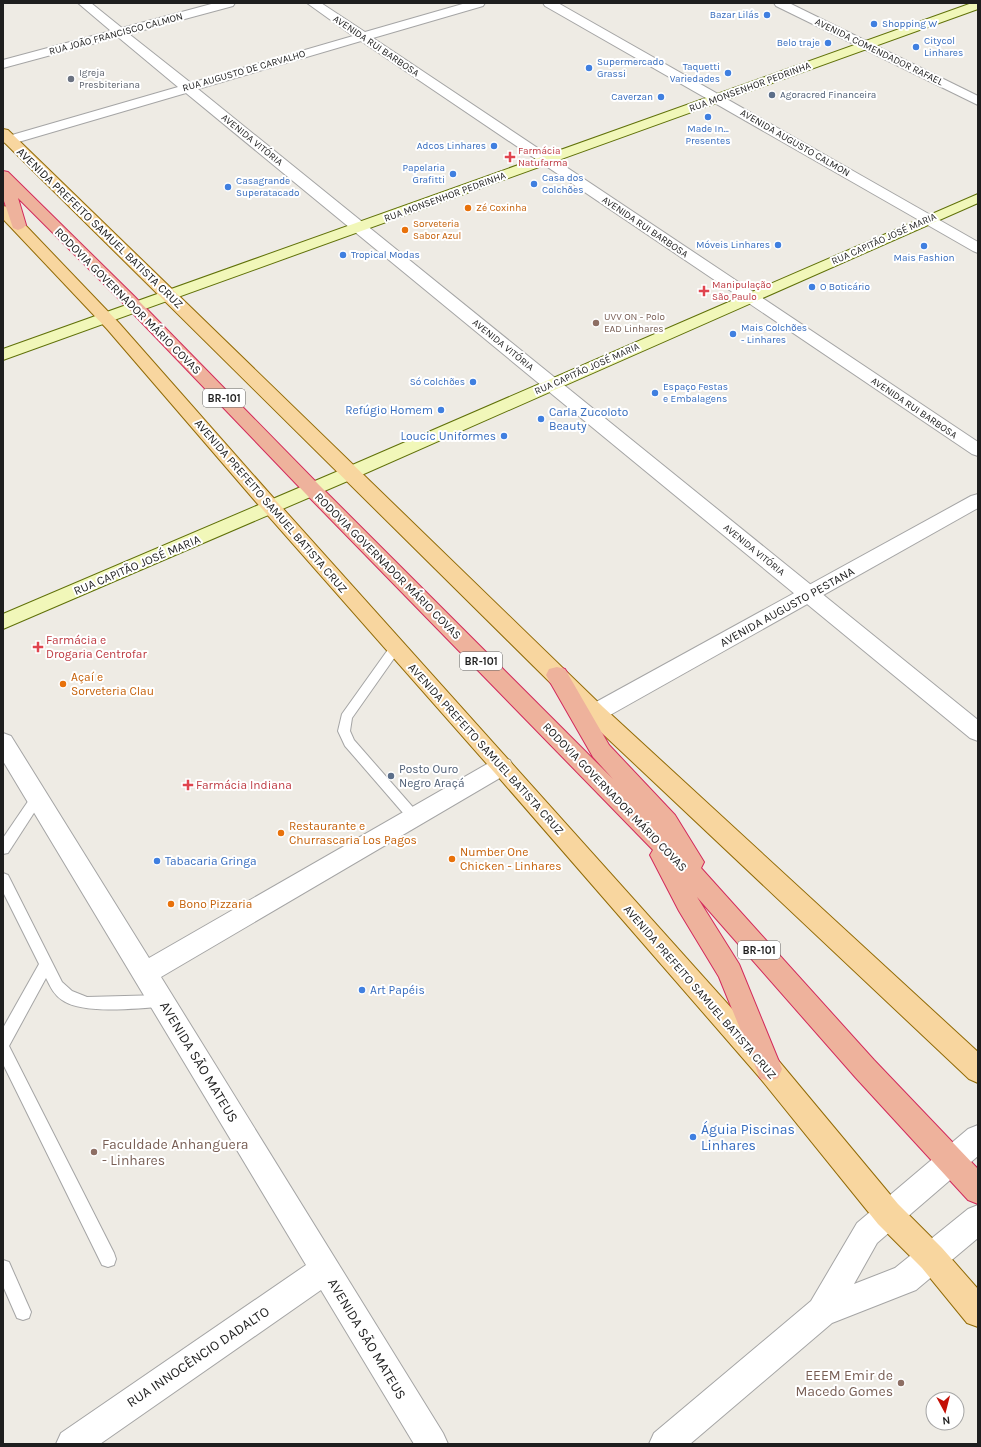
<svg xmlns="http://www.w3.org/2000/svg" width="981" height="1447" font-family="Karla,sans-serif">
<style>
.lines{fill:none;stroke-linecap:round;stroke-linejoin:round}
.service-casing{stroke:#a5a5a5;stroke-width:2}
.minor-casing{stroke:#a5a5a5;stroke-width:2}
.tertiary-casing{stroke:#a5a5a5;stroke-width:2}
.secondary-casing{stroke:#607109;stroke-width:2}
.primary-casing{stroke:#926b06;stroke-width:2}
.trunk-casing{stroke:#d32a5c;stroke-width:2}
.service{fill:#fff;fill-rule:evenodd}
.minor{fill:#fff;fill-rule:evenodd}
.tertiary{fill:#fff;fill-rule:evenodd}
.secondary{fill:#f1f7b9;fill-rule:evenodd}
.primary{fill:#f8d69f;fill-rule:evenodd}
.trunk{fill:#eeb29c;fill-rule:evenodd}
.shop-dot{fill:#3f7fe0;stroke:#fff;stroke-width:1.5}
.worship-dot{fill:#6b7280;stroke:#fff;stroke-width:1.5}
.service-dot{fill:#5c6f8a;stroke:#fff;stroke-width:1.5}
.health-dot{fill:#e0444e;stroke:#fff;stroke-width:1.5}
.food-dot{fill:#e8710a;stroke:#fff;stroke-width:1.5}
.education-dot{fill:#8d6e63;stroke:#fff;stroke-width:1.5}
.labels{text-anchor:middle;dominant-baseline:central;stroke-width:4;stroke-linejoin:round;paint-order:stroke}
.far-shop-label{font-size:10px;fill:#366cbe;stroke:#fff;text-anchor:start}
.far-street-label{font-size:10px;fill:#1e1e1e;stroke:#fff}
.far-worship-label{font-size:10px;fill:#5b616d;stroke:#fff;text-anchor:start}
.far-service-label{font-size:10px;fill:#4e5e75;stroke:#fff;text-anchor:start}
.far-health-label{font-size:10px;fill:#be3a42;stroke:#fff;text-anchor:start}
.far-food-label{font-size:10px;fill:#c56008;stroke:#fff;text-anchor:start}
.far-education-label{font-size:10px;fill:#785e54;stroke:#fff;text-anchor:start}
.shield{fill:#fff;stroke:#626262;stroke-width:1}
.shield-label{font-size:11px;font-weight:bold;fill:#1e1e1e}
.street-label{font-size:12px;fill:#1e1e1e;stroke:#fff}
.shop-label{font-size:12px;fill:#366cbe;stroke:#fff;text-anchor:start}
.health-label{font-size:12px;fill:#be3a42;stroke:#fff;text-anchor:start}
.food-label{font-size:12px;fill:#c56008;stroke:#fff;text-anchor:start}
.service-label{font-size:12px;fill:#4e5e75;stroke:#fff;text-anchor:start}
.near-street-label{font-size:14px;fill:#1e1e1e;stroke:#fff}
.near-shop-label{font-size:14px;fill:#366cbe;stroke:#fff;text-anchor:start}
.near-education-label{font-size:14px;fill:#785e54;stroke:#fff;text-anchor:start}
</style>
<rect width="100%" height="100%" fill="#eeebe4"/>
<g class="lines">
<defs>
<g id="service">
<polygon points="396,643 400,644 402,647 352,718 350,731 354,740 418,813 420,817 418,821 414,822 410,821 345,746 338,731 342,714 392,644"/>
<polygon points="37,793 41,794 43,798 41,802 8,853 3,854 3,838 33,794"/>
<path d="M3 873 8 875 62 982 72 991 87 997 162 995 167 997 169 1001 167 1005 162 1007C136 1008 83 1015 62 1000 54 995 50 986 46 978L9 1046 114 1253 116 1259 114 1265 108 1267 102 1265 3 1064V1028L39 964 3 892Z"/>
<polygon points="3,1260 9,1262 31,1312 29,1318 23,1320 17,1318 3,1286"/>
</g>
<g id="minor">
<polygon points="78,3 91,3 122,28 215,3 235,3 233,6 129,34 191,83 353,36 307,3 321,3 365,32 466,3 485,3 483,6 373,38 978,442 978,456 972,454 361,41 198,89 978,720 978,741 970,738 186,93 15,143 10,144 5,143 3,140 5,137 178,87 118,37 3,68 3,60 111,31"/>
<polygon points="543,3 558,3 978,242 978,253 973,251 545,6"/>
<polygon points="774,3 789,3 978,96 978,105 776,6"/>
<polygon points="3,733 11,736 149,958 494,760 502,757 510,760 513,766 510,772 161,977 443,1433 448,1444 414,1444 321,1290 100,1444 56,1444 61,1433 306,1265 3,761"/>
</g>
<g id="tertiary">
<polygon points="978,494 978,508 603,719 595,721 587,719 584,713 587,707 971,496"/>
<polygon points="978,1125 978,1156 877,1243 854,1284 895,1268 968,1209 978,1205 978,1238 916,1290 832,1323 690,1444 649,1444 654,1433 811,1301 857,1223 968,1129"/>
</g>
<g id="secondary">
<polygon points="972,3 978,3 978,9 3,360 3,349"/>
<polygon points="978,194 978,203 357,477 3,629 3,614 343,469"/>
</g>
<g id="primary">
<polygon points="3,129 8,130 603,707 978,1052 978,1083 969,1079 587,719 3,141"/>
<polygon points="3,206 8,207 119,323 270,494 778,1060 898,1204 942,1248 978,1289 978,1327 967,1323 922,1268 878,1224 760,1078 494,772 256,502 107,329 3,219"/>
</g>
<polygon id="trunk" points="3,171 8,172 134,296 319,485 613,779 593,757 546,675 549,669 557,667 565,669 609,745 675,815 704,862 701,868 874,1060 978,1169 978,1204 968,1200 856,1078 697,897 739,964 782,1069 778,1078 769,1081 760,1078 719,977 679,911 650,855 653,850 305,493 122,302 18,198 26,225 23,228 18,230 13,228 3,198"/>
</defs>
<!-- service casing -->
<use href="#service" class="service-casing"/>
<!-- minor casing -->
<use href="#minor" class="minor-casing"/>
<!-- tertiary casing -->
<use href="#tertiary" class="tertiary-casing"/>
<!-- secondary casing -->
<use href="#secondary" class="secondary-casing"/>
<!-- primary casing -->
<use href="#primary" class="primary-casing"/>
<!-- trunk casing -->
<use href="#trunk" class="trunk-casing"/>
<!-- service -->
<use href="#service" class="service"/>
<!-- minor -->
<use href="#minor" class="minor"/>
<!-- tertiary -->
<use href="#tertiary" class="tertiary"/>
<!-- secondary -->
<use href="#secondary" class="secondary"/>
<!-- primary -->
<use href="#primary" class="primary"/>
<!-- trunk -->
<use href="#trunk" class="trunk"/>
</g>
<!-- markers -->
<g class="shop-dot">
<circle cx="767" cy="15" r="4"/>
<circle cx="874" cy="24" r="4"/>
<circle cx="828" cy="43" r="4"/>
<circle cx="916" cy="47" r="4"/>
<circle cx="589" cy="68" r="4"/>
<circle cx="728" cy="73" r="4"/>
<circle cx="661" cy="97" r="4"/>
<circle cx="708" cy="117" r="4"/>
<circle cx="494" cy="146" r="4"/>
<circle cx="453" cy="174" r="4"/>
<circle cx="534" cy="184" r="4"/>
<circle cx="228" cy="187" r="4"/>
<circle cx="778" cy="245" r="4"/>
<circle cx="924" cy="246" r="4"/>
<circle cx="343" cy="255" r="4"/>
<circle cx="812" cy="287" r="4"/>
<circle cx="733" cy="334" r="4"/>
<circle cx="473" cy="382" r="4"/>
<circle cx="655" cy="393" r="4"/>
<circle cx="441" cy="410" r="4"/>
<circle cx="541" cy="419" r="4"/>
<circle cx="504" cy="436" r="4"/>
<circle cx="157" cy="861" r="4"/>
<circle cx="362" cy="990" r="4"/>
<circle cx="693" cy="1137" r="4"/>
</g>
<circle class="worship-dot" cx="71" cy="79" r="4"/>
<g class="service-dot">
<circle cx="772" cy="95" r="4"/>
<circle cx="391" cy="776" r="4"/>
</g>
<g class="health-dot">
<path d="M508 151h4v4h4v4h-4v4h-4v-4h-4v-4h4z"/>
<path d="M702 285h4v4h4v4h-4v4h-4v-4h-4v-4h4z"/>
<path d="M36 641h4v4h4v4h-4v4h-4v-4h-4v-4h4z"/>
<path d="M186 779h4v4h4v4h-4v4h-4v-4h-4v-4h4z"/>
</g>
<g class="food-dot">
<circle cx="468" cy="208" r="4"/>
<circle cx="405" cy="230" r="4"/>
<circle cx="63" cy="684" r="4"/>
<circle cx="281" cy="833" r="4"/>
<circle cx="452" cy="859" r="4"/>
<circle cx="171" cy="904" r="4"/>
</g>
<g class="education-dot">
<circle cx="596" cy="323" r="4"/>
<circle cx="94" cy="1152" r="4"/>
<circle cx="901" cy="1383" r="4"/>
</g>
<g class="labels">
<!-- far-shop labels -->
<g class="far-shop-label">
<text x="759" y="15" text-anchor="end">Bazar Lilás</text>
<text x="882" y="24">Shopping W</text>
<text x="924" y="41">Citycol<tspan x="924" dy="12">Linhares</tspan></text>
<text x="820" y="43" text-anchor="end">Belo traje</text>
<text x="597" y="62">Supermercado<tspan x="597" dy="12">Grassi</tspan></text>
<text x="720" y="67" text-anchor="end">Taquetti<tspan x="720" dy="12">Variedades</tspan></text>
<text x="653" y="97" text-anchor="end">Caverzan</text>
<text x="708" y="129" text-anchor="middle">Made In...<tspan x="708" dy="12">Presentes</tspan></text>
<text x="486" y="146" text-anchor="end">Adcos Linhares</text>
<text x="445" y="168" text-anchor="end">Papelaria<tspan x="445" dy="12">Grafitti</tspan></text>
<text x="542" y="178">Casa dos<tspan x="542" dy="12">Colchões</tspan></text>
<text x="236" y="181">Casagrande<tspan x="236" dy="12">Superatacado</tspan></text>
<text x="770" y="245" text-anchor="end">Móveis Linhares</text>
<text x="351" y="255">Tropical Modas</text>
<text x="924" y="258" text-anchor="middle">Mais Fashion</text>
<text x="820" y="287">O Boticário</text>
<text x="741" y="328">Mais Colchões<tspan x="741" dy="12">- Linhares</tspan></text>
<text x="465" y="382" text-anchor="end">Só Colchões</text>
<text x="663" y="387">Espaço Festas<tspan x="663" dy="12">e Embalagens</tspan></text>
</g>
<!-- far-street labels -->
<g class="far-street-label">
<text transform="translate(116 34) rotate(-15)">RUA JOÃO FRANCISCO CALMON</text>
<text transform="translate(376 46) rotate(34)">AVENIDA RUI BARBOSA</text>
<text transform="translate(879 52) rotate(26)">AVENIDA COMENDADOR RAFAEL</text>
<text transform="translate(244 71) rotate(-16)">RUA AUGUSTO DE CARVALHO</text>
<text transform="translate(750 87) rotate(-20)">RUA MONSENHOR PEDRINHA</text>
<text transform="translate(252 140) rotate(39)">AVENIDA VITÓRIA</text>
<text transform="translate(795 143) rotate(30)">AVENIDA AUGUSTO CALMON</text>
<text transform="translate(445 197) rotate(-20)">RUA MONSENHOR PEDRINHA</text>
<text transform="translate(645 227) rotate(34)">AVENIDA RUI BARBOSA</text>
<text transform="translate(884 239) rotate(-24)">RUA CAPITÃO JOSÉ MARIA</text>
<text transform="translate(503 345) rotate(39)">AVENIDA VITÓRIA</text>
<text transform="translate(587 369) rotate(-24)">RUA CAPITÃO JOSÉ MARIA</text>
<text transform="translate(914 408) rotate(34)">AVENIDA RUI BARBOSA</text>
<text transform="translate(754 550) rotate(39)">AVENIDA VITÓRIA</text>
</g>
<!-- far-worship labels -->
<g class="far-worship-label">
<text x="79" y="73">Igreja<tspan x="79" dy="12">Presbiteriana</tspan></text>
</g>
<!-- far-service labels -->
<g class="far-service-label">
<text x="780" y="95">Agoracred Financeira</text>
</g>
<!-- far-health labels -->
<g class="far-health-label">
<text x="518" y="151">Farmácia<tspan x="518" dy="12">Natufarma</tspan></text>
<text x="712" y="285">Manipulação<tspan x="712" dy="12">São Paulo</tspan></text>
</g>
<!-- far-food labels -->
<g class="far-food-label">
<text x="476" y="208">Zé Coxinha</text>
<text x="413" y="224">Sorveteria<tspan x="413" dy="12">Sabor Azul</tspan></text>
</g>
<!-- far-education labels -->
<g class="far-education-label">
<text x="604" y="317">UVV ON - Polo<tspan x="604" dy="12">EAD Linhares</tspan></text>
</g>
<!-- shield labels -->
<g class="shield">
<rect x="203" y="389" width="42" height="18" rx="3"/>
<rect x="460" y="652" width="42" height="18" rx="3"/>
<rect x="738" y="941" width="42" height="18" rx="3"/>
</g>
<g class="shield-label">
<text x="224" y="398">BR-101</text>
<text x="481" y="661">BR-101</text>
<text x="759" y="950">BR-101</text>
</g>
<!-- street labels -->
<g class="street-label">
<text transform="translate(100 228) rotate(44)">AVENIDA PREFEITO SAMUEL BATISTA CRUZ</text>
<text transform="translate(128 301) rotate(45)">RODOVIA GOVERNADOR MÁRIO COVAS</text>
<text transform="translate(271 506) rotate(49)">AVENIDA PREFEITO SAMUEL BATISTA CRUZ</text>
<text transform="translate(137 565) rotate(-23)">RUA CAPITÃO JOSÉ MARIA</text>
<text transform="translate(388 566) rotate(45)">RODOVIA GOVERNADOR MÁRIO COVAS</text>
<text transform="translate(787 607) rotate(-29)">AVENIDA AUGUSTO PESTANA</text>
<text transform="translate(486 749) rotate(48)">AVENIDA PREFEITO SAMUEL BATISTA CRUZ</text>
<text transform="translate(615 797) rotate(46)">RODOVIA GOVERNADOR MÁRIO COVAS</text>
<text transform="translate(700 992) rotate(49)">AVENIDA PREFEITO SAMUEL BATISTA CRUZ</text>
</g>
<!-- shop labels -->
<g class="shop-label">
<text x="433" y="410" text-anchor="end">Refúgio Homem</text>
<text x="549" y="412">Carla Zucoloto<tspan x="549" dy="14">Beauty</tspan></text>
<text x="496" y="436" text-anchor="end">Loucic Uniformes</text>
<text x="165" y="861">Tabacaria Gringa</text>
<text x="370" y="990">Art Papéis</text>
</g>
<!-- health labels -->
<g class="health-label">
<text x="46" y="640">Farmácia e<tspan x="46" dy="14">Drogaria Centrofar</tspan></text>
<text x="196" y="785">Farmácia Indiana</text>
</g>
<!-- food labels -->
<g class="food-label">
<text x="71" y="677">Açaí e<tspan x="71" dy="14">Sorveteria Clau</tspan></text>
<text x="289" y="826">Restaurante e<tspan x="289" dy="14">Churrascaria Los Pagos</tspan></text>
<text x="460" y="852">Number One<tspan x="460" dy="14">Chicken - Linhares</tspan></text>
<text x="179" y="904">Bono Pizzaria</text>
</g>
<!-- service labels -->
<g class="service-label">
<text x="399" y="769">Posto Ouro<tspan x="399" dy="14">Negro Araçá</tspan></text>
</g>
<!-- near-street labels -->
<g class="near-street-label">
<text transform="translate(199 1062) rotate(59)">AVENIDA SÃO MATEUS</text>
<text transform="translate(367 1339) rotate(59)">AVENIDA SÃO MATEUS</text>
<text transform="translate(198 1357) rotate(-34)">RUA INNOCÊNCIO DADALTO</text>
</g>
<!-- near-shop labels -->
<g class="near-shop-label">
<text x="701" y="1129">Águia Piscinas<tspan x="701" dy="16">Linhares</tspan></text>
</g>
<!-- near-education labels -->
<g class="near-education-label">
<text x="102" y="1144">Faculdade Anhanguera<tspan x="102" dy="16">- Linhares</tspan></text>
<text x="893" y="1375" text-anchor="end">EEEM Emir de<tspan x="893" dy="16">Macedo Gomes</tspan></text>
</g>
</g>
<!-- border -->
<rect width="981" height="1447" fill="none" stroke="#1e1e1e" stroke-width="8"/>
<!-- north arrow -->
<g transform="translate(945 1411) rotate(173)"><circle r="19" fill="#ffffff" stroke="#a5a5a5"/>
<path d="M0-3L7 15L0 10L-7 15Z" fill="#c41107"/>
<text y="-6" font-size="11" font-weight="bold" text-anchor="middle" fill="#1e1e1e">N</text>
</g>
</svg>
